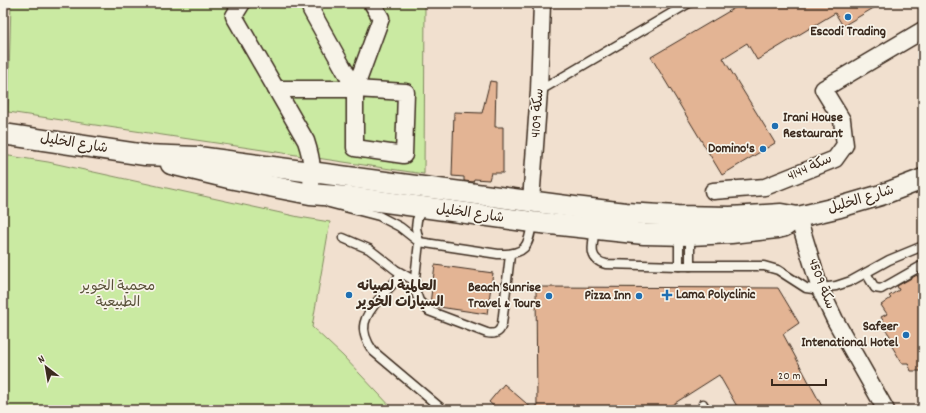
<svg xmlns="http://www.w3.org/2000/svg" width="926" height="413" font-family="Dekko,'Playpen Sans Arabic',sans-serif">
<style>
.green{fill:#caeaa2;stroke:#828a60}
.building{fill:#e3b494;stroke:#3b2a1e}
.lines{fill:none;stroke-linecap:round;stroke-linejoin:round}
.service-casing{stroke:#3b2a1e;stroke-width:11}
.minor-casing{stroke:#3b2a1e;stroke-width:19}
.tertiary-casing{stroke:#3b2a1e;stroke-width:23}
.service{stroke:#f7f3e8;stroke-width:8}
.minor{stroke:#f7f3e8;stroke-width:16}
.tertiary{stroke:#f7f3e8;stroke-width:20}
.poi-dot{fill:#1f6fb2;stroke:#f7f3e8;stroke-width:1.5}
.labels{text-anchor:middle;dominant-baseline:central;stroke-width:3.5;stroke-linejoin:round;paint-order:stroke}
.poi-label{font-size:14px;font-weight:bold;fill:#3b2a1e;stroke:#f7f3e8;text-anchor:end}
.street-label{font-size:14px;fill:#3b2a1e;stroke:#f7f3e8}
.park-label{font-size:14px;fill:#585038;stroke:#f7f3e8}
</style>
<rect width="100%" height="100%" fill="#f1e0cf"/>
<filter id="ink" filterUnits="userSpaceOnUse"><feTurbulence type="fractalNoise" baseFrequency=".025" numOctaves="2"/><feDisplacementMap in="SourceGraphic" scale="8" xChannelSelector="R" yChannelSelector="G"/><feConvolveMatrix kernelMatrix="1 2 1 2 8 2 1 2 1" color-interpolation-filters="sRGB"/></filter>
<g filter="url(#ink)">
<!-- green -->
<g class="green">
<polygon points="11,3 425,3 424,174 8,112"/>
<polygon points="3,155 48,162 299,217 330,222 312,327 343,356 394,410 3,410"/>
</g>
<!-- building -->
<g class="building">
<polygon points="743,3 882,3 843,26 835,13 757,60 747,43 723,58 775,143 722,175 651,57"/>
<polygon points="490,81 496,82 495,127 503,127 503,173 491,173 489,180 474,179 473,182 464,181 464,177 452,176 454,112 482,113"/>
<polygon points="435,265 493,273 487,314 432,306 430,304"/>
<polygon points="917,275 923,284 923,371 911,371 908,363 902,363 890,343 892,339 886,330 888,329 881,317 887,314 881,305 891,298 889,296 899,290 897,286"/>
<polygon points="536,287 778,288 799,323 783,334 824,410 739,410 719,375 664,410 537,410"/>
<polygon points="504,384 534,410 498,410 489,402"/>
</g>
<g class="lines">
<defs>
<g id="service">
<polyline points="539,91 689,3"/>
<path d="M329 203 379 216 400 227 419 242 498 254C525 255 529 247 532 222"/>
<path d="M422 207 417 220 416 228 419 242 414 287 419 301 429 311 487 333C496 335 500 332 502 324L510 255"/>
<path d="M595 229C593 244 587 260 606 264L679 266H764L778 270 806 288 813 289 836 286 851 281 889 260 923 246"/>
<polyline points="343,238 369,249 396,270 415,281"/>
<polyline points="679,266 679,235"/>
<polyline points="690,266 690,235"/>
<polyline points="866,273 875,288 881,289 923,265"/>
<path d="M402 274C395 282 387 290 380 298 364 316 357 329 373 351L443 410"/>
<polyline points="703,404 706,410"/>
</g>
<g id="minor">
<path d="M242 3 234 16 306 141C313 162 313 172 310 194"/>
<polyline points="276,89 355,89 406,92 404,155 355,148 355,89 311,10 315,3"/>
<polyline points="355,89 381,18 372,3"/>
<polyline points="713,191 765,187 835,159 845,145 842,120 823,89 923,30"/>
<polyline points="531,201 539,91 542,3"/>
<polyline points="798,217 820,289 835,320 886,410"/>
</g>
<g id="tertiary">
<polyline points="3,134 145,155 198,157 574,207 626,213 677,216 730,217 781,214 798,217 840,207 881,195 923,179"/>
<polyline points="171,164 229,178 310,194 349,197 532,222 644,234 690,235 731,233 777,228 785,226 796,218"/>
</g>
</defs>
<!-- service casing -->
<use href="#service" class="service-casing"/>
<!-- minor casing -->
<use href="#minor" class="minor-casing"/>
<!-- tertiary casing -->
<use href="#tertiary" class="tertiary-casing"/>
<!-- service -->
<use href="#service" class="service"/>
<!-- minor -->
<use href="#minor" class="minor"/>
<!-- tertiary -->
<use href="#tertiary" class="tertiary"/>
</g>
</g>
<!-- markers -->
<g class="poi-dot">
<circle cx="848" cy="17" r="4"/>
<circle cx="775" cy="126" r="4"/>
<circle cx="763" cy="149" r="4"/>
<circle cx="349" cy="295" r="4"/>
<path d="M665 289h4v4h4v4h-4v4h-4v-4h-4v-4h4z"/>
<circle cx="549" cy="296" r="4"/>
<circle cx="639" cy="296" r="4"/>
<circle cx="906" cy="335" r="4"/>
</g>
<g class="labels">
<!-- poi labels -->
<g class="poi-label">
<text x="848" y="32" text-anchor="middle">Escodi Trading</text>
<text x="783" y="118" text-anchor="start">Irani House<tspan x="783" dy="16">Restaurant</tspan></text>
<text x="755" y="149">Domino's</text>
<text x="357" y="287" text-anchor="start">العالمية لصيانه<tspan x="357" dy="16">السيارات الخوير</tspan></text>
<text x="541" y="288">Beach Sunrise<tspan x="541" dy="16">Travel &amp; Tours</tspan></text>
<text x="676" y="295" text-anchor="start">Lama Polyclinic</text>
<text x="631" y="296">Pizza Inn</text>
<text x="898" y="327">Safeer<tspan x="898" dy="16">Intenational Hotel</tspan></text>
</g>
<!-- street labels -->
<g class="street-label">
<text transform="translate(538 113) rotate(-86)">سكة 4109</text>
<text transform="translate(74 144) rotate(9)">شارع الخليل</text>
<text transform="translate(810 168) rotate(-24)">سكة 4144</text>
<text transform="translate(861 200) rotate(-17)">شارع الخليل</text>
<text transform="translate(470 214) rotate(8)">شارع الخليل</text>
<text transform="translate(821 284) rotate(69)">سكة 4509</text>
</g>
<!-- park labels -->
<g class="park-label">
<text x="118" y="287">محمية الخوير<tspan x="118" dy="16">الطبيعية</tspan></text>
</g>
</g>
<!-- margin -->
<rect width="926" height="413" fill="none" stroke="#f7f3e8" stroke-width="16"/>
<rect x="8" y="8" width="910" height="397" fill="none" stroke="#3b2a1e" stroke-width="1.5" filter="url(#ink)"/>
<!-- north arrow -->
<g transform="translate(46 367) rotate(329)" stroke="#f7f3e8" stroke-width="3" paint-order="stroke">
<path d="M0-3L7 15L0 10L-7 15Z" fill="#3b2a1e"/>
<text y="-6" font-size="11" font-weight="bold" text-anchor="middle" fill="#3b2a1e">N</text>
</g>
<!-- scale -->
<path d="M772 379v6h54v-6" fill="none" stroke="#3b2a1e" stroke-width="2"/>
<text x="778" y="379" font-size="12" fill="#3b2a1e" stroke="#f7f3e8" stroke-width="3" paint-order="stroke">20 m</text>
</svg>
